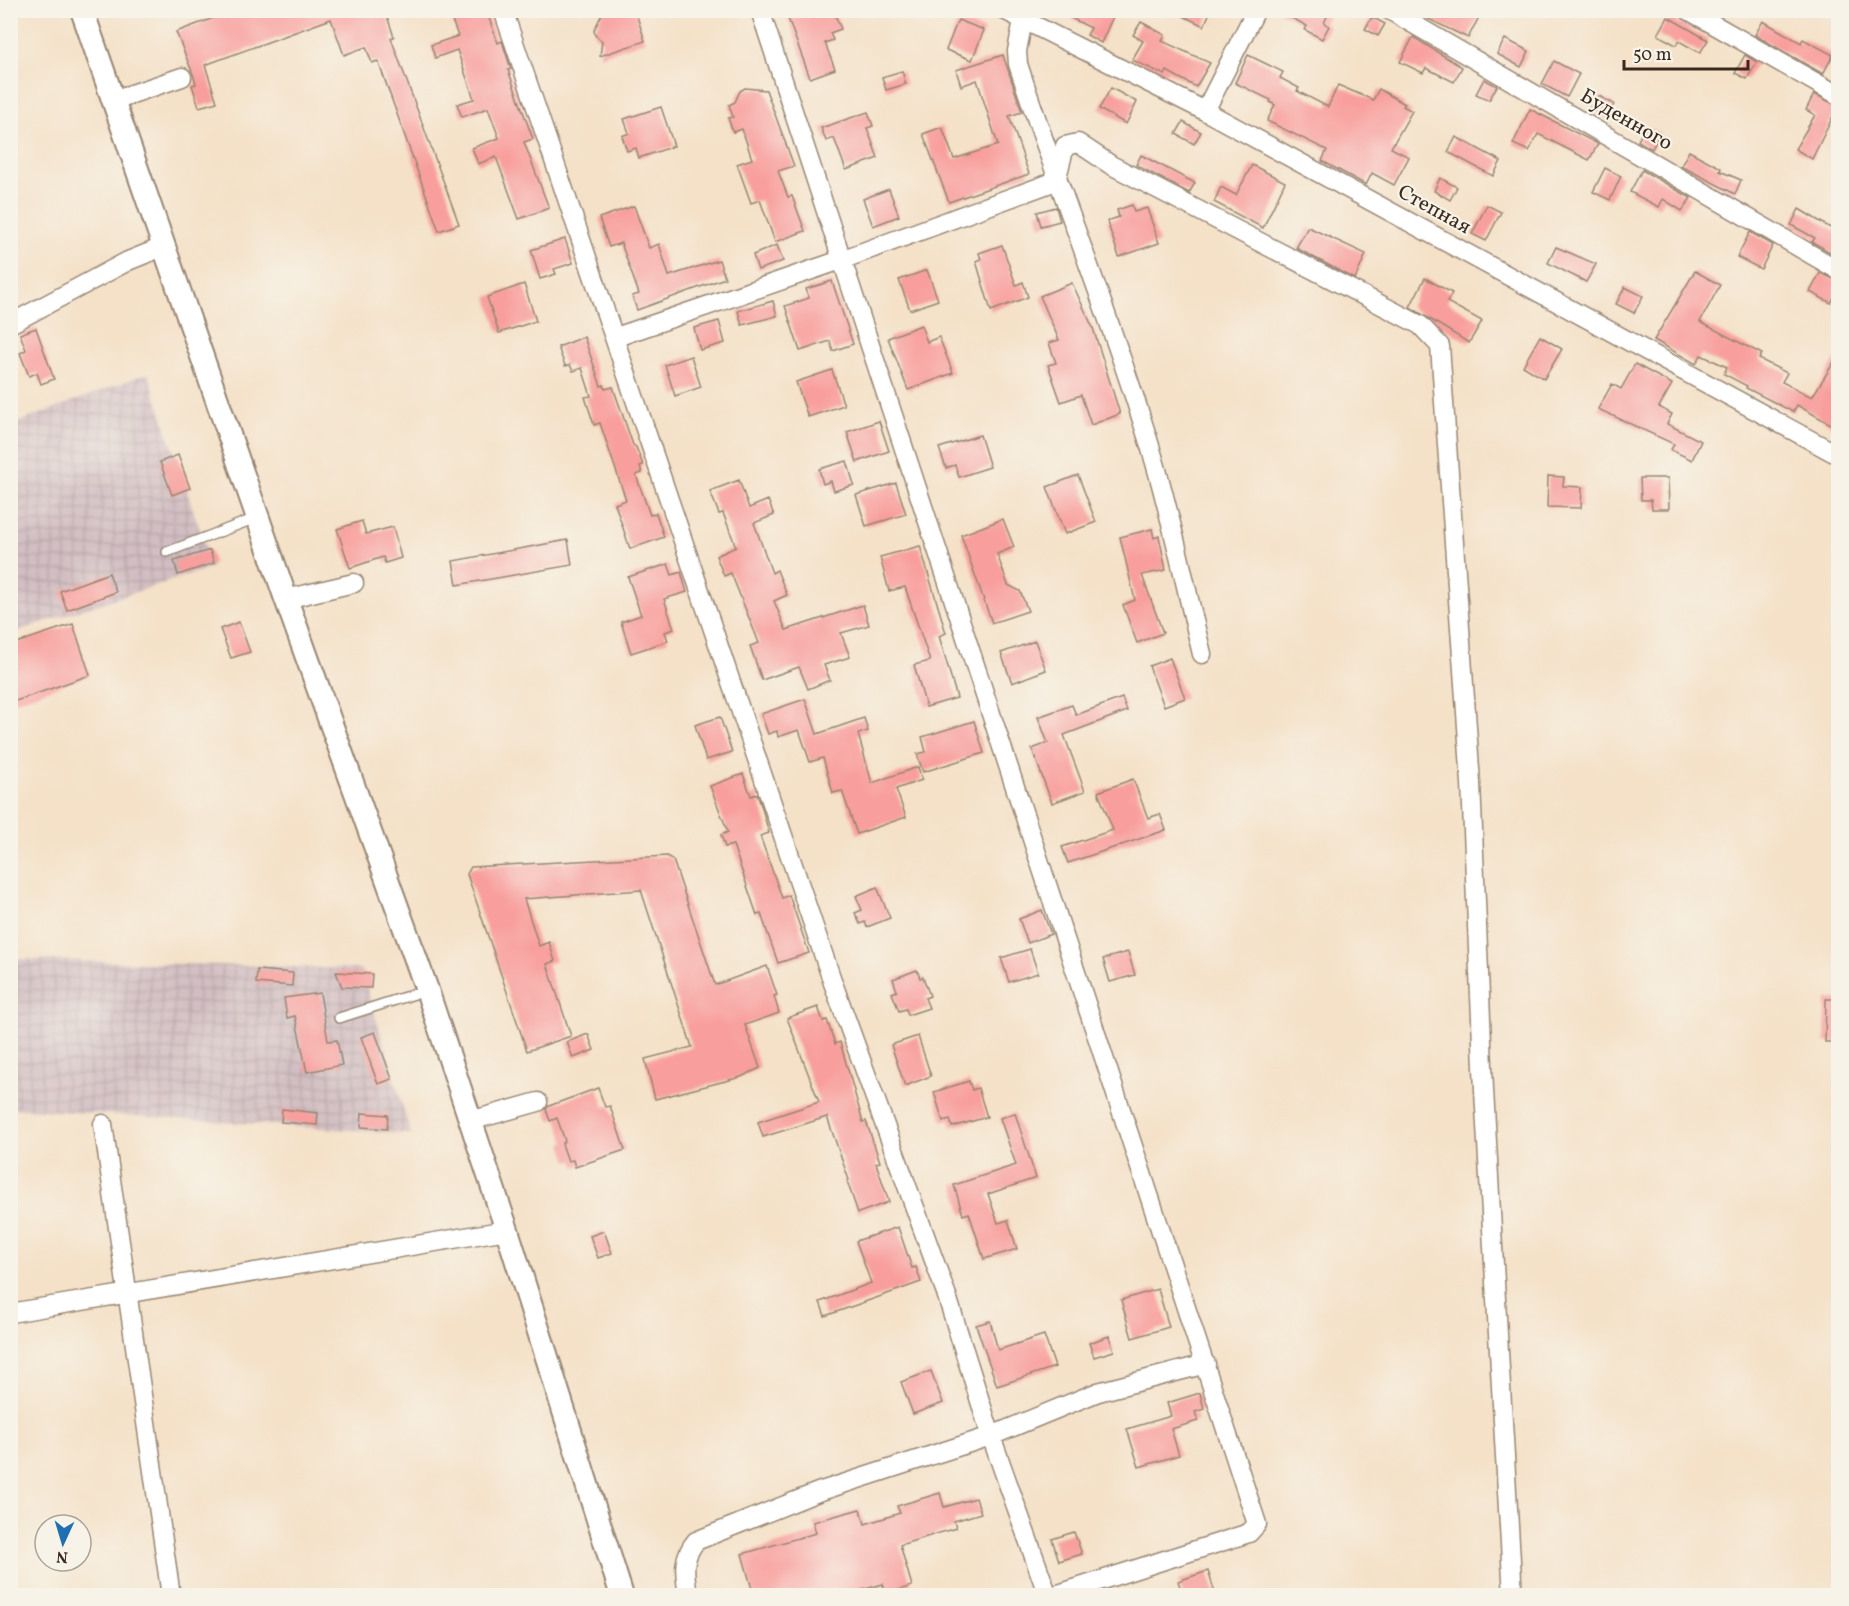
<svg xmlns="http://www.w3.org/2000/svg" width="1849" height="1606" font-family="Vollkorn,serif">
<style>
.industrial{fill:url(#industrial-grid)}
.building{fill:#f89f9d}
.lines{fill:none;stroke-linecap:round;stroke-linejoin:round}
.service-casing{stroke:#988673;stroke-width:12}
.minor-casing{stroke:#988673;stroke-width:21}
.tertiary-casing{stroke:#988673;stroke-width:26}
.service{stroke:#fff;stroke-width:9}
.minor{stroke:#fff;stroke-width:18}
.tertiary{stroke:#fff;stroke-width:22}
.labels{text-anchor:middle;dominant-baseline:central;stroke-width:4.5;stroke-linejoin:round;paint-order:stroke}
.street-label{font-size:21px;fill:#3b2a1e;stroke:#f7f3e8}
</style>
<defs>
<pattern id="industrial-grid" width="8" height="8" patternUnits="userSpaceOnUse" patternTransform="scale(1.5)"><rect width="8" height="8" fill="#d2bec2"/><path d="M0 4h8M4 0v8" fill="none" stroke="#b5a3a6"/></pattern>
</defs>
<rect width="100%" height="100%" fill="#f7f3e8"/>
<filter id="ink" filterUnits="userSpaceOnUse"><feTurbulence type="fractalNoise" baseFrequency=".0167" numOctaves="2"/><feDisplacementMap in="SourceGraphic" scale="12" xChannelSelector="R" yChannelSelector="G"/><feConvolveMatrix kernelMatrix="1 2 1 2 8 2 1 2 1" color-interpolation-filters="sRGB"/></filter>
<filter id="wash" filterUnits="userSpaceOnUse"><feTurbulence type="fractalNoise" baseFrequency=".008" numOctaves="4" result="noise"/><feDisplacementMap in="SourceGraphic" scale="24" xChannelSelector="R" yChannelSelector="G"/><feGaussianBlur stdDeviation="1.35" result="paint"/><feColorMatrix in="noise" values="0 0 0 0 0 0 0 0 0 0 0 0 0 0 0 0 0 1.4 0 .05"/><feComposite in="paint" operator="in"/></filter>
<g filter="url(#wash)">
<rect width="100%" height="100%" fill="#f4e1c8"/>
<!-- industrial -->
<g class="industrial">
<polygon points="148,373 212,567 11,633 11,425"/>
<polygon points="10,959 361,969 411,1134 11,1108"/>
</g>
<g id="blocks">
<!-- building -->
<g class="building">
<polygon points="235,10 385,10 394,37 391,38 459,224 439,231 378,61 372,63 366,47 344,55 331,19 205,65 217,102 199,107 192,85 196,84 193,74 176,32"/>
<polygon points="448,10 486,10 498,43 502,41 511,69 508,70 533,139 524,142 549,208 519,219 496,157 478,164 472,148 499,138 488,108 462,117 457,104 474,99 457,50 435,58 431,45 458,36"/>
<polygon points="604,10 635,10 645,41 600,56 602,41 595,35 594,30"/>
<polygon points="785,10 833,10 841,29 830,33 833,40 825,43 835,69 810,78"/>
<polygon points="1055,10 1116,10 1101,43 1087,35 1091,28"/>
<polygon points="1171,10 1211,10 1204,26"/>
<polygon points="1277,10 1330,10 1324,23 1329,26 1322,39 1305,30 1307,26"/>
<polygon points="1425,10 1466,10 1479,17 1468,38 1422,16"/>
<polygon points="1372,17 1385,24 1378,36 1365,29"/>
<polygon points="1668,17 1708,40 1700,53 1679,41 1676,45 1658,35"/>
<polygon points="958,20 984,30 972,60 946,50"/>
<polygon points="1763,21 1801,43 1803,39 1833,55 1823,74 1755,35"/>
<polygon points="1141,22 1165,35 1162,41 1210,63 1196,87 1167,71 1165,75 1132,60 1143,41 1133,35"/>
<polygon points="1413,37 1462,67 1454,82 1426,68 1423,73 1400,62"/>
<polygon points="1505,39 1529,51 1521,67 1497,54"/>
<polygon points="1003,55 1022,112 1009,116 1029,174 949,202 923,134 942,127 954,159 998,145 977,80 961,86 956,70"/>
<polygon points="1248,55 1283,72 1280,78 1299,88 1297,91 1328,107 1338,85 1373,100 1379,89 1405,104 1403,106 1412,111 1391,148 1409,157 1394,185 1372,173 1366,185 1322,161 1327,150 1267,121 1275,105 1270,102 1271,100 1235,83"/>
<polygon points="1745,55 1757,62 1747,79 1735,73"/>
<polygon points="1554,61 1579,74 1567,97 1542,84"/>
<polygon points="902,71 906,84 886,90 882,77"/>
<polygon points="1484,79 1497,86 1489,100 1476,94"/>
<polygon points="745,88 766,90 794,166 778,171 788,197 792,196 805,231 775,242 760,200 751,203 737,164 752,159 742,129 733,132 728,118 733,117 729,105 735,102 740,91"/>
<polygon points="1111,88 1137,102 1126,124 1099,109"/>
<polygon points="1814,94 1838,106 1812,159 1795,149 1815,115 1806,110"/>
<polygon points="1599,96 1614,104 1607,118 1591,109"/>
<polygon points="661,107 674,146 639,158 636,148 627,151 622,136 629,133 624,119"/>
<polygon points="1530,109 1598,144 1589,160 1538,134 1529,151 1513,144"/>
<polygon points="868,112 873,126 867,128 878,158 846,170 834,138 826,141 821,128"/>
<polygon points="1183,122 1201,132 1194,144 1176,134"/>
<polygon points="1645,126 1660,133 1652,149 1638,141"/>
<polygon points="1456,137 1501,161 1493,176 1448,152"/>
<polygon points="1689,151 1721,168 1720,171 1741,180 1735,194 1681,166"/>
<polygon points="1141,155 1195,183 1189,193 1136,165"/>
<polygon points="1252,165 1285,182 1263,228 1214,202 1221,187 1236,195"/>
<polygon points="1605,168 1621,176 1610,200 1593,192"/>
<polygon points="1642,170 1691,198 1682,211 1663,199 1659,207 1630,192"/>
<polygon points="1440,178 1457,187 1450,200 1434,191"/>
<polygon points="889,189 899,216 873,226 863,199"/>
<polygon points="1132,205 1134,212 1147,208 1159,243 1119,257 1107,221 1119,217 1117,210"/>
<polygon points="1487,205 1501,212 1486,241 1472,234"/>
<polygon points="634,206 649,248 659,244 669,276 719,260 725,278 637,310 632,296 639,294 621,243 609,247 599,218"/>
<polygon points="1056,207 1060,221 1041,226 1037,212"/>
<polygon points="1799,209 1839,233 1839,257 1812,242 1815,238 1791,225"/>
<polygon points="1308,227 1366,254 1355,279 1296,248"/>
<polygon points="1750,232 1773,245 1761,269 1737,257"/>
<polygon points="565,239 573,263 554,269 556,274 540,279 531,250"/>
<polygon points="777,245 783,261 758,270 753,255"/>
<polygon points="1002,245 1016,285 1023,282 1028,297 991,311 976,261 981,259 979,253"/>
<polygon points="1556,247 1596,264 1586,282 1548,263"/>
<polygon points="927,270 938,300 910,310 899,280"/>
<polygon points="1695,271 1720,285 1700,322 1762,354 1759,359 1787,373 1782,382 1812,397 1839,354 1839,429 1797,405 1793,412 1746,388 1747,386 1724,374 1727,367 1701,355 1696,364 1654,340"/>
<polygon points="1820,273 1839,281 1839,287 1831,303 1810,292"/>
<polygon points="1425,278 1452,293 1447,302 1482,321 1469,343 1410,307"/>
<polygon points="832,281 853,344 833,351 830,341 800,351 785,306 809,298 806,289"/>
<polygon points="1072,283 1093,328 1120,414 1091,425 1081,395 1061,402 1048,365 1056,363 1049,343 1059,340 1040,296"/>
<polygon points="524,284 536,321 499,333 487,297"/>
<polygon points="1625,287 1643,296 1634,313 1616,304"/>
<polygon points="773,301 777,316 742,325 738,311"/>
<polygon points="719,321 725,343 700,350 694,328"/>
<polygon points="921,325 927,342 939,337 953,373 908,390 888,338"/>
<polygon points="36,328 54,379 41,384 37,373 29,376 20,353 26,350 20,334"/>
<polygon points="1540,336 1562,349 1544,379 1523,366"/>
<polygon points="584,337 601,386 604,385 605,389 613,387 633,445 636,447 643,465 640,466 642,473 636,475 650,515 656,513 664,537 630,549 615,504 626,500 600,423 594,425 585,397 591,396 582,368 573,371 570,365 565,366 558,347"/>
<polygon points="691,356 701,387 675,396 665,365"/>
<polygon points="1635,364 1672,384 1659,407 1672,414 1667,424 1701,441 1692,460 1671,450 1674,444 1598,409 1612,384 1621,389"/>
<polygon points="832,370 844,405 808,417 796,382"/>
<polygon points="879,421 889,451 857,462 847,432"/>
<polygon points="980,435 990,467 959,477 955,465 946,468 939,448"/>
<polygon points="178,455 190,488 172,495 160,462"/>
<polygon points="847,461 854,485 834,491 831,481 823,484 819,469"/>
<polygon points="1078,475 1096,522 1065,534 1047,487"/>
<polygon points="1548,476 1564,477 1563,486 1582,487 1581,508 1547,507"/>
<polygon points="1640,478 1668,478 1669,509 1652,509 1651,500 1641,500"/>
<polygon points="739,480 749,508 768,500 774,515 754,523 772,573 777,570 787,595 774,601 786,630 863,605 869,625 841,633 850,657 824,665 830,680 808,689 799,667 762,680 750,646 759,643 731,573 724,576 716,556 736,547 723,513 719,514 710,491"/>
<polygon points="896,483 906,514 866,526 856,495"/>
<polygon points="1003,519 1014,547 997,554 1008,585 1020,591 1028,611 992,623 961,535"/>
<polygon points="362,521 366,534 393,527 401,558 385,563 383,557 350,568 337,529"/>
<polygon points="1152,529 1154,538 1159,536 1166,570 1142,575 1163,633 1137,643 1123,605 1135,600 1120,537"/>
<polygon points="568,540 572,565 457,585 453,561"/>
<polygon points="920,546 946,633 939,636 957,698 926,707 914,665 930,661 905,587 889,591 880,557"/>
<polygon points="210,550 214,563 178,575 174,561"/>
<polygon points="668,564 672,575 681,572 687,592 664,599 674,629 665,632 668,641 631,653 621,622 641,615 628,577"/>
<polygon points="109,573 116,592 67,610 60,591"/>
<polygon points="239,622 250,652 231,658 220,629"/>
<polygon points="73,624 90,675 10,703 10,645"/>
<polygon points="1035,641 1046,670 1012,683 1001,653"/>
<polygon points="1170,658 1185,698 1164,706 1149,666"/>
<polygon points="1122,698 1127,711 1064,735 1085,791 1052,803 1032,749 1048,743 1038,717 1072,705 1076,715"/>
<polygon points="805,699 817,734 864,718 868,731 858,734 872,783 918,767 922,780 896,789 906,817 857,834 842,791 833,793 823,758 810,762 799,730 778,737 777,731 768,734 761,714"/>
<polygon points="720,717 732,752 706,760 695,725"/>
<polygon points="974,721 984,753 923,772 917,754 926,752 922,737"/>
<polygon points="743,774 751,796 757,794 762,808 769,833 760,836 782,898 789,895 809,953 778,963 761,914 757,915 733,845 725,847 721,835 728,832 710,786"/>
<polygon points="1133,779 1148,818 1160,814 1166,830 1068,863 1062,847 1113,830 1098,792"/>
<polygon points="667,856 673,860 715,985 767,966 777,995 774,996 779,1013 745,1025 760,1068 741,1077 655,1099 645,1059 692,1047 641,890 524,899 539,946 549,942 555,961 547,964 571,1036 527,1051 467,874 471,867"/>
<polygon points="877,887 890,918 867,927 865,922 860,924 855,913 862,910 856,896"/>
<polygon points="1042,910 1051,934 1028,943 1019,919"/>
<polygon points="1030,949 1038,973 1009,982 1001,958"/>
<polygon points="1128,952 1135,975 1110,982 1103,959"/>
<polygon points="257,970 293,973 292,986 256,983"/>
<polygon points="917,970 920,978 923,977 930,996 925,998 929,1008 908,1015 906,1009 899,1011 892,993 897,991 893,979"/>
<polygon points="336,972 372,974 371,988 342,987"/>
<polygon points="320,993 328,1041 337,1040 342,1065 307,1072 295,1016 287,1018 284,998"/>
<polygon points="1826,999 1839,999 1839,1042 1825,1042"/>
<polygon points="818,1007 823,1021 827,1020 835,1044 840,1042 863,1122 866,1121 880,1162 876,1163 889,1202 858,1213 847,1181 849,1180 827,1117 763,1137 758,1122 819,1102 787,1018"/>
<polygon points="375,1032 392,1079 378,1084 361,1037"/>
<polygon points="588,1034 594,1050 573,1058 567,1042"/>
<polygon points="918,1036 931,1076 905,1086 891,1045"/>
<polygon points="969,1081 972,1090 978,1088 987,1117 952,1127 950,1119 943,1121 934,1092"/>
<polygon points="598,1088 605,1107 610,1106 625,1150 575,1167 573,1160 568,1161 562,1144 565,1141 557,1118 550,1121 546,1109 549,1106"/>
<polygon points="282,1109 318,1113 317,1125 281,1122"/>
<polygon points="362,1113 388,1115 387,1129 361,1127"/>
<polygon points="1015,1113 1036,1178 988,1194 998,1223 1008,1220 1017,1249 984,1259 969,1213 963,1215 954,1185 1016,1165 1000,1118"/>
<polygon points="898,1227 912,1268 916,1267 921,1282 825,1316 820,1302 871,1283 856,1241"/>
<polygon points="604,1231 612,1253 598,1258 590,1236"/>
<polygon points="1158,1289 1169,1327 1132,1338 1121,1300"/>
<polygon points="990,1321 998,1350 1044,1335 1055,1367 997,1386 976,1325"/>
<polygon points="1109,1336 1114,1351 1094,1357 1089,1343"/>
<polygon points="931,1371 943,1403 913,1414 901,1382"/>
<polygon points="1200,1393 1204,1409 1195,1412 1198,1421 1171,1429 1179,1455 1139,1467 1127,1429 1171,1416 1167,1403"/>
<polygon points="940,1493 944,1507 976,1498 981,1513 954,1521 956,1528 900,1545 912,1586 886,1594 883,1584 848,1594 834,1590 814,1596 754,1596 742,1554 816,1533 813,1522 860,1509 865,1524 900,1513 897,1506"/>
<polygon points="1074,1532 1082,1554 1059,1561 1052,1539"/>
<polygon points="1208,1571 1216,1596 1183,1596 1178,1581"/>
</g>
</g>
</g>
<g filter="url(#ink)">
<use href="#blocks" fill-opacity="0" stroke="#988673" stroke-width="1.5"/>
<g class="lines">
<defs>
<g id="service">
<polyline points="167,552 256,518"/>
<polyline points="339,1018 427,990"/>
</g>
<g id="minor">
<polyline points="503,10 833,983 946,1293 991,1436 1048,1596"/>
<polyline points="760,10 1257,1524 1249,1533 1052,1596"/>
<polyline points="1004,10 1205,111 1838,455"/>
<polyline points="1389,10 1838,270"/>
<polyline points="1688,10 1838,95"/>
<path d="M1023 20 1017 51 1018 64C1060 193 1111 318 1150 446 1171 514 1185 585 1202 654"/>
<polyline points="114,100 182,77"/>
<polyline points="1205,111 1256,10"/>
<polyline points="10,324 128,261 165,246"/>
<polyline points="616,337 841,260 1056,181 1065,146 1078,143 1111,165 1420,325 1440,346 1471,783 1484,1090 1513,1596"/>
<polyline points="286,599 354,583"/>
<polyline points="470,1121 538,1102"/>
<polyline points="103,1124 171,1596"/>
<polyline points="10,1313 507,1230"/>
<path d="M688 1596C685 1573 681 1559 696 1541L818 1492 991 1436 1098 1392 1206 1364"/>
</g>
<polyline id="tertiary" points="82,10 286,599 427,990 507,1230 622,1596"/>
</defs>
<!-- service casing -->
<use href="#service" class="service-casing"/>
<!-- minor casing -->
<use href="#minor" class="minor-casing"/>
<!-- tertiary casing -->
<use href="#tertiary" class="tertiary-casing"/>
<!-- service -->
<use href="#service" class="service"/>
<!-- minor -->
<use href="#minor" class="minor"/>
<!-- tertiary -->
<use href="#tertiary" class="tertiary"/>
</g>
</g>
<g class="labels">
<!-- street labels -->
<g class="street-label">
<text transform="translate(1626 120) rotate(30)">Буденного</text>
<text transform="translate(1434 210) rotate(29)">Степная</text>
</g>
</g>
<!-- margin -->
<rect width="1849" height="1606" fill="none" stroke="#f7f3e8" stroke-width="36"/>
<!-- north arrow -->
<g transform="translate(63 1543) rotate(184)"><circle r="28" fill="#f7f3e8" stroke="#aca397" stroke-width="1.5"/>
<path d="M0-4.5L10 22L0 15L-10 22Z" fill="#1f6fb2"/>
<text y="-9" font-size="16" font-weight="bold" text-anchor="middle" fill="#3b2a1e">N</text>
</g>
<!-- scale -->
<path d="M1624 60v9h124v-9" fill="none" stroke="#3b2a1e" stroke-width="3"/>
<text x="1633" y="60" font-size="18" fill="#3b2a1e" stroke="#f7f3e8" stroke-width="4.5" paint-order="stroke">50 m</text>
</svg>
